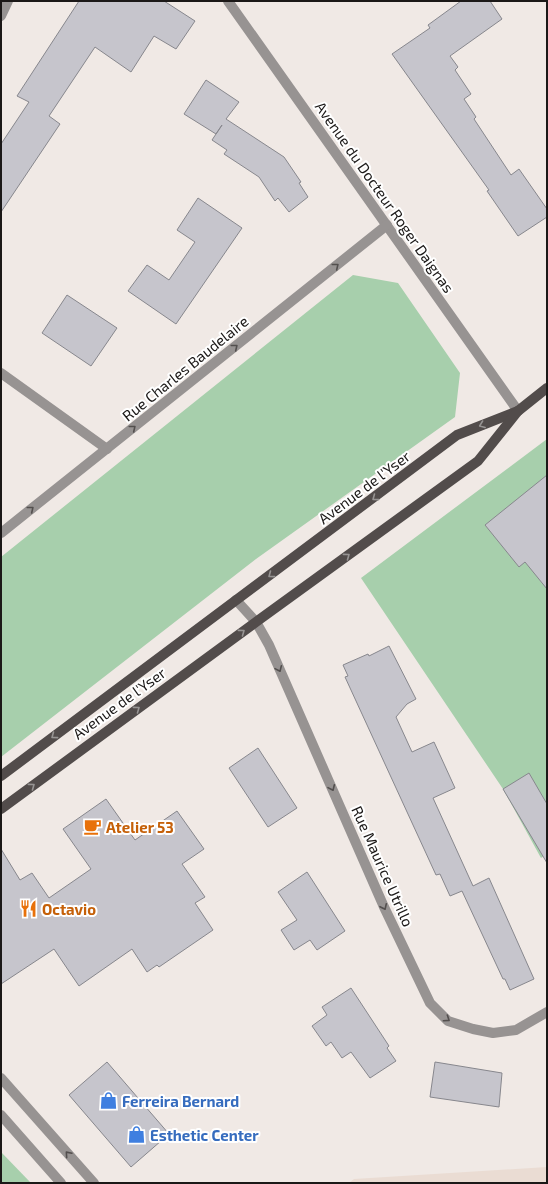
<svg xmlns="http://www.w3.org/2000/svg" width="548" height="1184" font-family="'Exo 2',sans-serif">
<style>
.built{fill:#eadcd3}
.green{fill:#a7cfac}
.building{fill:#c6c5cc;stroke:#87878d}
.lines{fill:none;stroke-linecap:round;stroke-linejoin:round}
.minor{stroke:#979392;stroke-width:10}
.major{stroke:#524c4b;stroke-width:10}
.oneway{stroke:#534f4e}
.oneway2{stroke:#979493}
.labels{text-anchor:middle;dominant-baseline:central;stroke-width:4;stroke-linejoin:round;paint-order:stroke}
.street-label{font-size:15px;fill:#1b1817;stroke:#fff}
.food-label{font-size:15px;font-weight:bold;fill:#c56008;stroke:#fff;text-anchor:start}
.shop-label{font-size:15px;font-weight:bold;fill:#366cbe;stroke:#fff;text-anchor:start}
</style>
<rect width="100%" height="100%" fill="#f0e9e5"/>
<!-- built -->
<polygon class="built" points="547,1167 547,1183 349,1183 354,1179"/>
<!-- green -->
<g class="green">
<polygon points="353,275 398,283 460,373 455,417 256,559 1,757 1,557"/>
<polygon points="547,439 547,854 541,858 503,789 361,578"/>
<polygon points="1,1152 31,1183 1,1183"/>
</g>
<!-- building -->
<g class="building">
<polygon points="79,1 164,1 195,21 176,49 154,36 131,72 95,47 49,116 60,124 1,212 1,144 29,102 17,96"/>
<polygon points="461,1 490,1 502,19 450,56 458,67 455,70 471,94 464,99 476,117 474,119 511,175 519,169 547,209 547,217 518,236 487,191 489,190 392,54 430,28 428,25"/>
<polygon points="206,80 239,102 226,119 284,157 301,182 299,183 308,197 289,212 278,198 275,201 259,177 224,154 227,150 212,140 222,125 216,134 184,114"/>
<polygon points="198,198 242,228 176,324 128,291 147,265 169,280 195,242 177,230"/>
<polygon points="67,295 117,328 91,366 42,333"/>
<polygon points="547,475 547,589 525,562 519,567 485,525"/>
<polygon points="389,646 416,699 407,704 396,717 412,752 434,742 455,788 433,798 473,886 489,878 534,979 510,990 505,979 503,979 462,891 450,896 440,874 436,875 345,677 348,676 343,665 368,654 369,656"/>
<polygon points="258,748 297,808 268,827 229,768"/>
<polygon points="529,773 547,804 547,863 503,789"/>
<polygon points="106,799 135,840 177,811 204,849 182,864 205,897 195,903 213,930 159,967 157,965 147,972 132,949 79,986 54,949 1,984 1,849 20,880 32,873 49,898 91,869 63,829"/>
<polygon points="307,872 345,931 317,950 310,940 294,950 281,930 297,920 278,892"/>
<polygon points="351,988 389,1046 387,1048 396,1061 370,1078 351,1052 342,1058 331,1042 326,1046 312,1026 327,1015 322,1007"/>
<polygon points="107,1062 169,1134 131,1167 69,1095"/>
<polygon points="435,1062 502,1073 499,1107 430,1097"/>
</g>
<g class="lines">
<!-- minor -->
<g class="minor">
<polyline points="228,1 518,411"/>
<polyline points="1,16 8,1"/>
<polyline points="1,373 107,449"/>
<polyline points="1,533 387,225"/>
<polyline points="236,600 256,622 269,645 384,907 430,1003 448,1021 473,1029 493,1033 516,1030 547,1012"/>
<polyline points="1,1078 94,1183"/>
<polyline points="1,1115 61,1183"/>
</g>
<!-- major -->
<g class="major">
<polyline points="1,776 457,435 518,411"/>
<polyline points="1,809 256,622 478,461 518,411 547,388"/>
</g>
</g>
<!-- one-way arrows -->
<defs><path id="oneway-chevron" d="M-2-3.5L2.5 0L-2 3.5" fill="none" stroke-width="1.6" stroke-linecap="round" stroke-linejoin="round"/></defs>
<g class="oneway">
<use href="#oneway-chevron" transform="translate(336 266) rotate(-39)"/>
<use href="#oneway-chevron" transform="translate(235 347) rotate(-39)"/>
<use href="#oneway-chevron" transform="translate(133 428) rotate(-39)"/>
<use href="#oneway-chevron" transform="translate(31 509) rotate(-39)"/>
<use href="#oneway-chevron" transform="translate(279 669) rotate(66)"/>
<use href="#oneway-chevron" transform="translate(332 788) rotate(66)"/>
<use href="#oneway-chevron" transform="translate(384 907) rotate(65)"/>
<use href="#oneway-chevron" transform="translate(447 1019) rotate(34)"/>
<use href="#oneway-chevron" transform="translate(68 1154) rotate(-131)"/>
</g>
<g class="oneway2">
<use href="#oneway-chevron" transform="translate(482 425) rotate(159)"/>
<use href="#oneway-chevron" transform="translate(375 498) rotate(143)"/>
<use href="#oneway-chevron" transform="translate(347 556) rotate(-36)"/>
<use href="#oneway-chevron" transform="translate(271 575) rotate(143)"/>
<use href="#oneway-chevron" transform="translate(242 632) rotate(-36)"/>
<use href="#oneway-chevron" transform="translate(137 709) rotate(-36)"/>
<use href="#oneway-chevron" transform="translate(54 736) rotate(143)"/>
<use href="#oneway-chevron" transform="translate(32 786) rotate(-36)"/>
</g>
<!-- icons -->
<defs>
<symbol id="cafe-bare" viewBox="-9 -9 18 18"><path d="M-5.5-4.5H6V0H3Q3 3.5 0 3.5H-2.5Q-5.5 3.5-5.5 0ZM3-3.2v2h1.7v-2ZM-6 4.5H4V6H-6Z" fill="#e8710a" stroke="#fff" stroke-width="2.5" paint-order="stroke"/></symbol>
<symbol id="restaurant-bare" viewBox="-9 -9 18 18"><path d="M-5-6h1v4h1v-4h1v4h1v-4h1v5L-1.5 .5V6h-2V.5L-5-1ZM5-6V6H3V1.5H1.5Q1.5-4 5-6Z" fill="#e8710a" stroke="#fff" stroke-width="2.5" paint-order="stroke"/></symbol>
<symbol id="shop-bare" viewBox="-9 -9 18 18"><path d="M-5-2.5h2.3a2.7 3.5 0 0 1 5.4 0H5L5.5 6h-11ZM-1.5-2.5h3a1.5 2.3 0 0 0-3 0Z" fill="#3f7fe0" stroke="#fff" stroke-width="2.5" paint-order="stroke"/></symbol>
</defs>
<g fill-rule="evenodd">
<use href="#cafe-bare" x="80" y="814" width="25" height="25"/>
<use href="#restaurant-bare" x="16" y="896" width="25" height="25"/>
<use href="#shop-bare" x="96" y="1088" width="25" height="25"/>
<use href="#shop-bare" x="124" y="1122" width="25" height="25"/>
</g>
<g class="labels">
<!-- street labels -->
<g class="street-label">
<text transform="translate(385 197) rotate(55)">Avenue du Docteur Roger Daignas</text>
<text transform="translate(185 368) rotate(-39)">Rue Charles Baudelaire</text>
<text transform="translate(364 487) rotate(-37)">Avenue de l'Yser</text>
<text transform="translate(119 703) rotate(-36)">Avenue de l'Yser</text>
<text transform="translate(383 866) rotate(66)">Rue Maurice Utrillo</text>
</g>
<!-- food labels -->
<g class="food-label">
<text x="106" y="827">Atelier 53</text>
<text x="42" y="909">Octavio</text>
</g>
<!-- shop labels -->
<g class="shop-label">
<text x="122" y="1101">Ferreira Bernard</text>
<text x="150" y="1135">Esthetic Center</text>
</g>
</g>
<!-- border -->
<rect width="548" height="1184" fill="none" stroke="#1b1817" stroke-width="4"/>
</svg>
